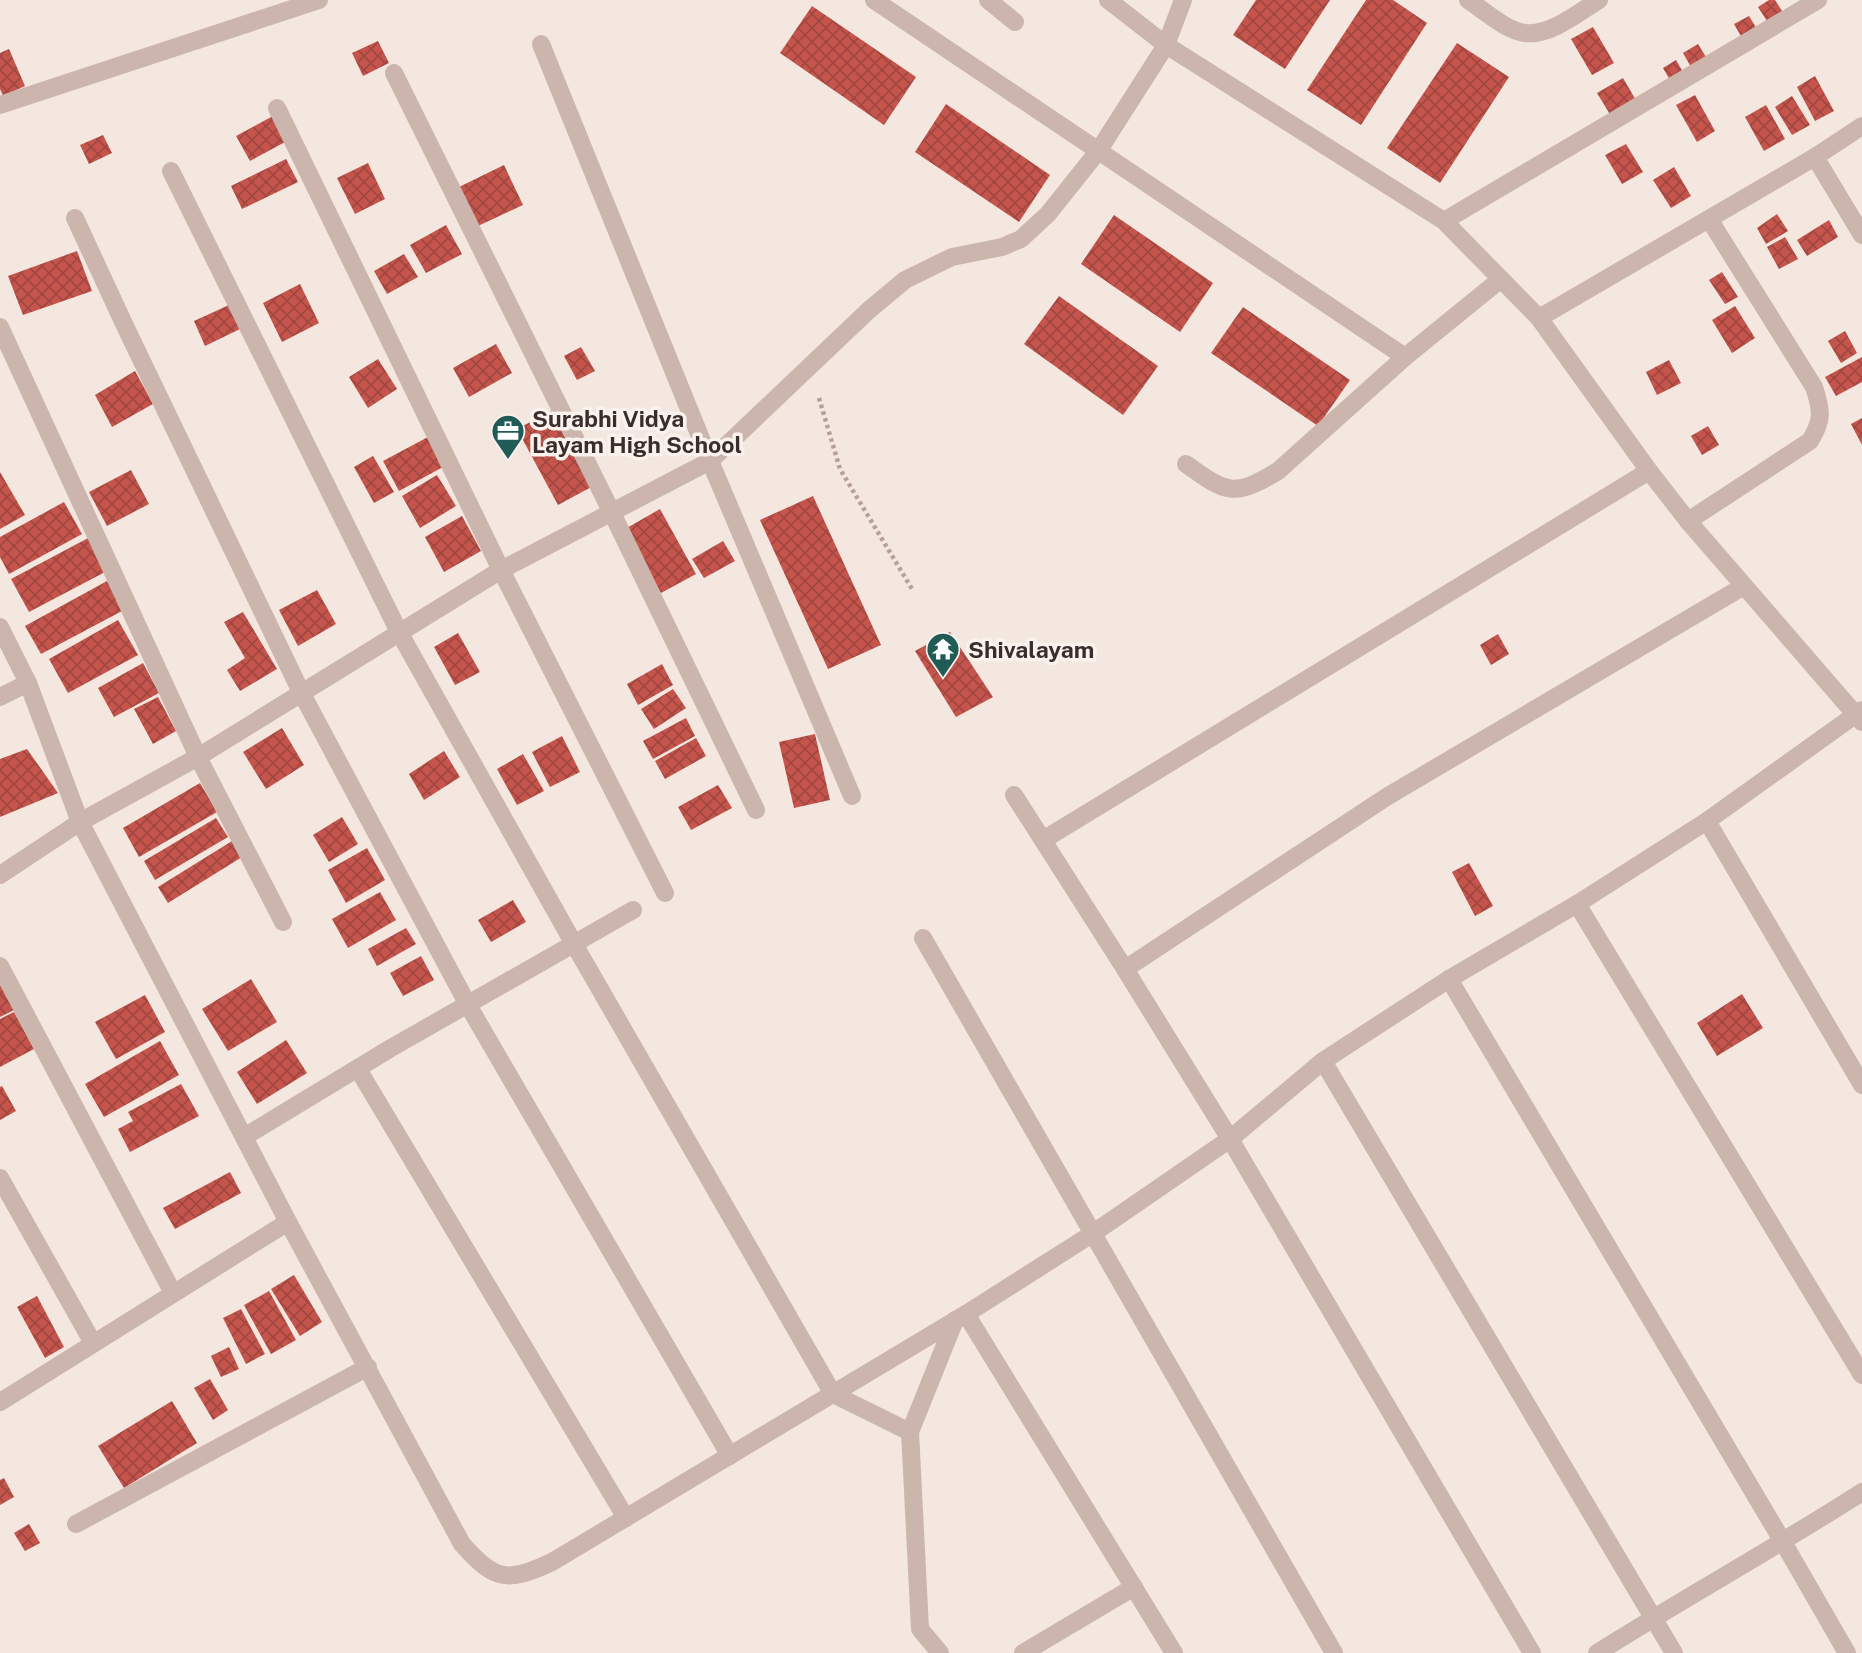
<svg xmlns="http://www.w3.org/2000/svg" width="1862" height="1653" font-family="'Public Sans',sans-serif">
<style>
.building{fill:url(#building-cross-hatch)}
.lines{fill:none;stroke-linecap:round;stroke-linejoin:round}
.path{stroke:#b89f96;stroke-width:4.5;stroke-dasharray:3.5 3.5;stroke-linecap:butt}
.lane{stroke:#ccb5ac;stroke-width:18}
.street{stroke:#ccb5ac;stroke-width:18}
.labels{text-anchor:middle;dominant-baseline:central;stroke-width:7;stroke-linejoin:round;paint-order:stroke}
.poi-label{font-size:23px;font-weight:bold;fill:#3a2d2b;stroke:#faf2ed;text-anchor:start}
</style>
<defs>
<pattern id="building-cross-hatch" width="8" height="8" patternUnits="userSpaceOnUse" patternTransform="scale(1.75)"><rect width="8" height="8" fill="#c5554c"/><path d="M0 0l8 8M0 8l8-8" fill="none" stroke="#a1473f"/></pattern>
</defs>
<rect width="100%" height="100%" fill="#f3e7e0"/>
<!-- building -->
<g class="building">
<polygon points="1256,0 1330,0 1285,69 1233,35"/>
<polygon points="1366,0 1393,0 1427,23 1361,125 1307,90"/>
<polygon points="1769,0 1775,0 1782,11 1767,21 1758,7"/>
<polygon points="812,6 916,77 884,125 780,53"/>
<polygon points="1749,16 1757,29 1742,38 1734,24"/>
<polygon points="1593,27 1614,63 1592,75 1571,39"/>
<polygon points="378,41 389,63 363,76 352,53"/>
<polygon points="1457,43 1509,77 1440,183 1387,148"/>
<polygon points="1698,44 1706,57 1691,67 1683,53"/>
<polygon points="9,49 25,86 3,96 0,89 0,53"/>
<polygon points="1676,60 1683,72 1670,80 1663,68"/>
<polygon points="1815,76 1834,111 1815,121 1797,87"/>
<polygon points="1623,78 1637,102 1611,116 1597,93"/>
<polygon points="1695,95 1715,131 1697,142 1676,105"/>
<polygon points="1792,96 1810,125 1792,135 1775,107"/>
<polygon points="946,104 1050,175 1019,222 915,152"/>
<polygon points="1766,105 1785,139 1764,151 1745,117"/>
<polygon points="273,116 287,141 250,161 236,136"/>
<polygon points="103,135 112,153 89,164 80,145"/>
<polygon points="1626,144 1643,172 1622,184 1605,155"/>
<polygon points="286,159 298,182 242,209 231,186"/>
<polygon points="368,163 385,199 355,214 337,178"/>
<polygon points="504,165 523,205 478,226 459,187"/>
<polygon points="1674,167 1691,196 1671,208 1653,180"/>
<polygon points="1777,214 1788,231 1766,244 1757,228"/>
<polygon points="1114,215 1213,283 1180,332 1081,264"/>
<polygon points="1829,220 1838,237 1807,256 1797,240"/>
<polygon points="446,225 462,254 426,273 410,245"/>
<polygon points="1785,237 1798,259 1779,269 1767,247"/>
<polygon points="77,251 92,291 23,315 8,276"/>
<polygon points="404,254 418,277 387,294 374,271"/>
<polygon points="1722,272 1738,297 1725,304 1709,280"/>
<polygon points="300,284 319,323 282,342 263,303"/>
<polygon points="1059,296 1158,366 1123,415 1024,344"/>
<polygon points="229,305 240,329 205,346 194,321"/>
<polygon points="1735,306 1755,338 1732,353 1712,320"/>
<polygon points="1243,307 1350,380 1318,426 1211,353"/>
<polygon points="1845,331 1857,353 1841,363 1828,341"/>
<polygon points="496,344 512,373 469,397 453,368"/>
<polygon points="581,347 595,371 577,380 564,356"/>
<polygon points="1862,357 1862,382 1836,396 1825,377"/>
<polygon points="378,359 397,389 368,408 349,377"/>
<polygon points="1669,360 1681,383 1657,395 1646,372"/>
<polygon points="135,371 153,404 112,427 95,395"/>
<polygon points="555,409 595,485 558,505 517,429"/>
<polygon points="1862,418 1862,445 1851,424"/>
<polygon points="1708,426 1719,445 1702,455 1691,436"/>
<polygon points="428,437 443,467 399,491 383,461"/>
<polygon points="373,456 394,492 374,503 354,467"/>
<polygon points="131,470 149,504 107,526 89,492"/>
<polygon points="0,472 25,515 0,529"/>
<polygon points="437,475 456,506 420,528 402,496"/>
<polygon points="813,496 881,645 828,669 760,520"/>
<polygon points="64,502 82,534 9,574 0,557 0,537"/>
<polygon points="660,509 696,574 661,593 625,529"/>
<polygon points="462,516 481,551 444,572 425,537"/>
<polygon points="90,537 107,571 29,612 11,579"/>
<polygon points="723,541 735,561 704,578 692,559"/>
<polygon points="107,581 122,611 41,654 25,626"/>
<polygon points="317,590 336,624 298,646 279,610"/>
<polygon points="243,612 277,669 240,691 227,670 245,658 224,622"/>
<polygon points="118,620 138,655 68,693 49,659"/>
<polygon points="950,632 993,697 956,717 915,651"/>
<polygon points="458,633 480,672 455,685 434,647"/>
<polygon points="1498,634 1509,654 1491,665 1480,645"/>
<polygon points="143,663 159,693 114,717 98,688"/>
<polygon points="662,664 673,685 638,705 627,684"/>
<polygon points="673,689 686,708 654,729 641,709"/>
<polygon points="158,697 176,731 153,744 134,709"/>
<polygon points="686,718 695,736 653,759 643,741"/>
<polygon points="282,728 304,765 266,789 243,752"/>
<polygon points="815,734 830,800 794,808 779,742"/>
<polygon points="562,736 580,772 550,787 532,752"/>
<polygon points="696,738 706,756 665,779 655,761"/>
<polygon points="27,749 58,793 0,817 0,759"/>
<polygon points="444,751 460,777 424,800 409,774"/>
<polygon points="523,754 544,791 517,805 497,769"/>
<polygon points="200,783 217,812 139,857 123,828"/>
<polygon points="718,785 732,808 691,830 678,807"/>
<polygon points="342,817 358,844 329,862 313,835"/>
<polygon points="216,818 228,837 155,880 144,861"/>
<polygon points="232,841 242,857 168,903 158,887"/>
<polygon points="367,848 385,880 346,903 328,870"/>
<polygon points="1469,863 1493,906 1475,916 1452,872"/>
<polygon points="380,892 396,920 348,948 332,919"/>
<polygon points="513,900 526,922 491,942 478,920"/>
<polygon points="406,928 416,944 377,966 368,949"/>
<polygon points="421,956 434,980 403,996 390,973"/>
<polygon points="0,979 16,1009 0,1017"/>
<polygon points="251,979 277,1022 228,1051 202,1009"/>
<polygon points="1742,994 1763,1028 1717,1056 1697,1023"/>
<polygon points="145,995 165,1032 116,1059 95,1022"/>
<polygon points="14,1012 34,1049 0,1067 0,1019"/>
<polygon points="286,1040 307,1073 257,1104 237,1072"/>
<polygon points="160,1041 179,1075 104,1117 85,1084"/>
<polygon points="181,1084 199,1116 130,1152 118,1129 133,1121 128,1112"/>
<polygon points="2,1086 16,1111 0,1120 0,1087"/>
<polygon points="230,1172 241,1193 175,1229 163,1208"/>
<polygon points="294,1275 322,1322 300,1336 271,1289"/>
<polygon points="269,1291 296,1340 271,1354 244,1305"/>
<polygon points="37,1296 64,1347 45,1358 17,1307"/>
<polygon points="241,1309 265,1354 246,1364 223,1318"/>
<polygon points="229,1347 239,1369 221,1377 211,1356"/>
<polygon points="210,1379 228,1410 213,1420 194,1388"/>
<polygon points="172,1401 197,1443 124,1488 98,1446"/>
<polygon points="4,1478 14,1497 0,1505 0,1480"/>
<polygon points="29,1524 40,1543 25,1551 14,1533"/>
</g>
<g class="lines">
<!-- path -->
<polyline class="path" points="819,398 840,469 912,589"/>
<!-- lane -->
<polyline class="lane" points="988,0 1015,22"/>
<!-- street -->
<g class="street">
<polyline points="874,0 1405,357"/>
<polyline points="1108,0 1166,45 1444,221 1539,318 1649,471 1688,521 1862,722"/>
<path d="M1468 0C1485 11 1505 30 1525 33 1551 36 1579 12 1599 0"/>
<polyline points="541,44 710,461 852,796"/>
<polyline points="394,73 612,513 756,810"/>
<polyline points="0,105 319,0"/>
<polyline points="277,108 501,570 665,893"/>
<polyline points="1815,157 1862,235"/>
<polyline points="171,171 399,632 574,944 833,1394 910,1432 920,1629 940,1653"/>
<polyline points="75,218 125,326 301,692 468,1005 730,1456"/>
<polyline points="1444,221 1818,0"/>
<polyline points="1539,318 1815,157 1862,126"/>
<polyline points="0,327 198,757 283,922"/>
<path d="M1186 464C1226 493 1234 498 1278 471L1405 357 1501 279"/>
<path d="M1688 521 1810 441C1823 420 1822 411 1814 387L1709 219"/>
<path d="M0 627 28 683 80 822 288 1222 462 1544C495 1581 507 1583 552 1562L966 1314 1092 1234 1230 1139 1323 1061"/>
<polyline points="0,697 28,683"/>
<polyline points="1014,795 1125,969 1388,796 1744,586"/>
<polyline points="1707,821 1862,1085"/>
<polyline points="1043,840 1649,471"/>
<polyline points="0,875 80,822 198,757 501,570 710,461 869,310 905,280 952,257 1002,247 1021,239 1048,214 1099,150 1166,45 1183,0"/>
<polyline points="1577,904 1862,1375"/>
<polyline points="923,938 1334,1653"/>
<polyline points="0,966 173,1293"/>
<polyline points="1125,969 1230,1139 1532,1653"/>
<polyline points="1449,979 1783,1542 1847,1653"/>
<polyline points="358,1069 626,1518"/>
<polyline points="244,1137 391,1048 633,910"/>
<polyline points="0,1178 93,1343"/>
<polyline points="966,1314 1174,1653"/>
<polyline points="0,1402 288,1222"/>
<polyline points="910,1432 955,1320"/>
<polyline points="76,1524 368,1367"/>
<polyline points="1023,1653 1134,1587"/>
<path d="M1597 1653C1684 1598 1775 1548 1862 1492"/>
<polyline points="1674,1653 1323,1061 1449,979 1577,904 1707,821 1862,710"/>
</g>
</g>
<!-- icons -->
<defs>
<symbol id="office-pin" viewBox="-11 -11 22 30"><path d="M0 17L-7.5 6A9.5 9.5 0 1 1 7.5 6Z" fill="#205b55" stroke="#faf2ed"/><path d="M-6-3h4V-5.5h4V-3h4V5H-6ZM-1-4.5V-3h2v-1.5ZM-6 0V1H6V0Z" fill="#fff"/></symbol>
<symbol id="temple-pin" viewBox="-11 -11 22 30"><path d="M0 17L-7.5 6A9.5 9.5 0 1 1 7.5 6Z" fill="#205b55" stroke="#faf2ed"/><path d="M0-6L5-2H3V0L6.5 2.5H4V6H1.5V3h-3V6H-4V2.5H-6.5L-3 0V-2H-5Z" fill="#fff"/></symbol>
</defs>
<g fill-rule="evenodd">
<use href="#office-pin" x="489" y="412" width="38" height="52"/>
<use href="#temple-pin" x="924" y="630" width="38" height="52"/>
</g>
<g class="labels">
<!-- poi labels -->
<g class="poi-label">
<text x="532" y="418">Surabhi Vidya<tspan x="532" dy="26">Layam High School</tspan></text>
<text x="968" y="649">Shivalayam</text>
</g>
</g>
</svg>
